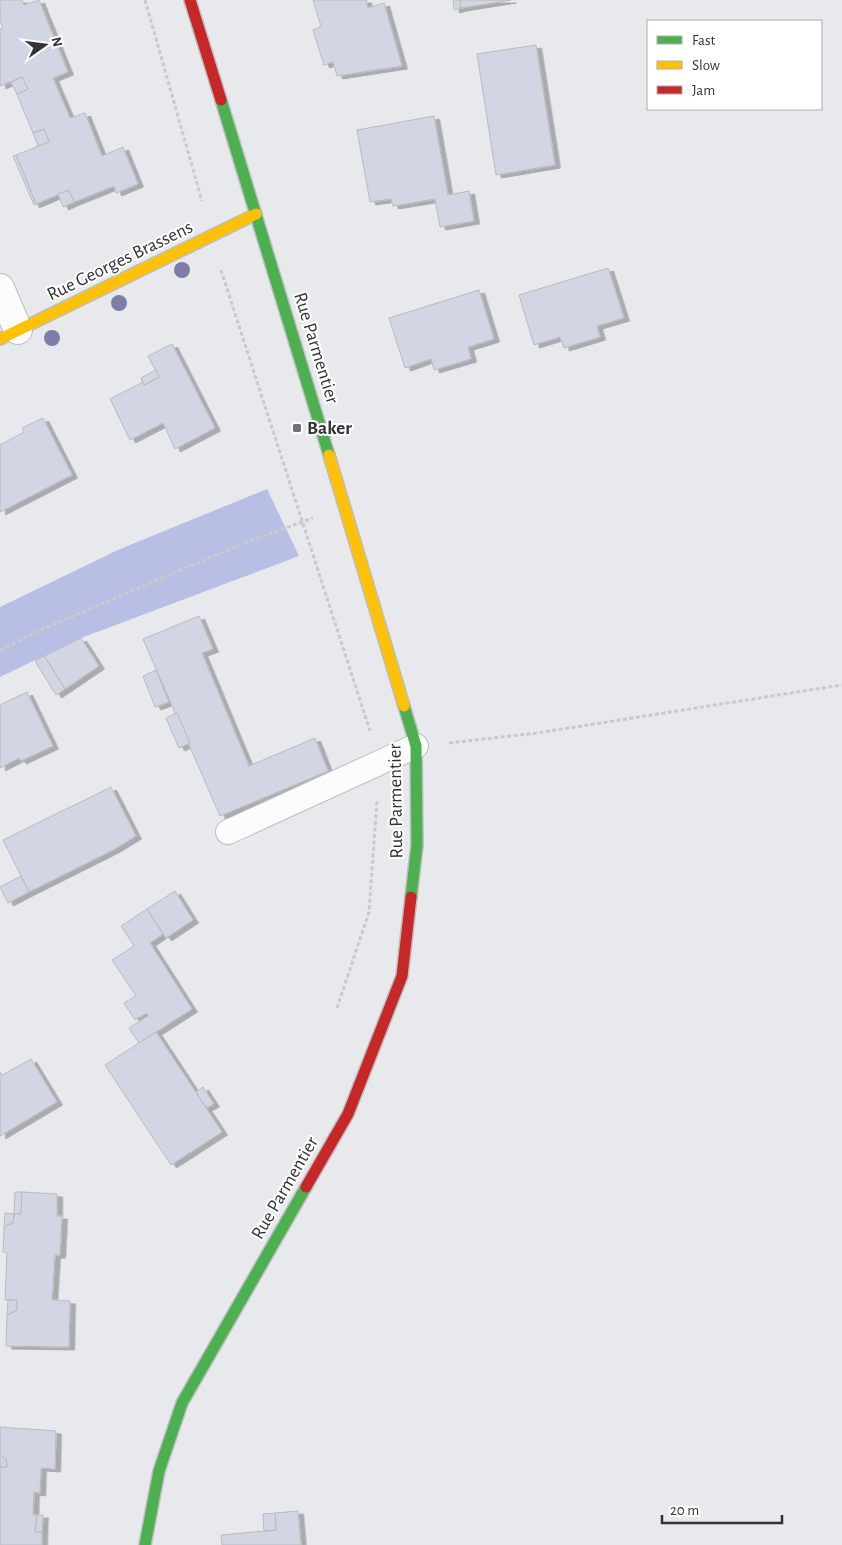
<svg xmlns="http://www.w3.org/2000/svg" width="842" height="1545" font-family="'Alegreya Sans',sans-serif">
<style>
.forest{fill:#b9bfe4}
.building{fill:#d2d5e3;stroke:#babbbd;filter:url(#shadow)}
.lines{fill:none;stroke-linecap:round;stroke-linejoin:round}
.lane-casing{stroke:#bdbec0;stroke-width:26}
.street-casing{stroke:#bdbec0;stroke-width:30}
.fast-casing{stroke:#bdbec0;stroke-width:14}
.slow-casing{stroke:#bdbec0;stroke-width:14}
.jam-casing{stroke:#bdbec0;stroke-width:14}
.path{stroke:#c9caca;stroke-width:3;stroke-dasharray:4 2.5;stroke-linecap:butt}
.lane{stroke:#fcfcfc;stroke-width:24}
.street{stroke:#fcfcfc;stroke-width:28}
.fast{stroke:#4caf50;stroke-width:11}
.slow{stroke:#ffc107;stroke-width:11}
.jam{stroke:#c62828;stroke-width:11}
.tree{fill:#7d7da7}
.poi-dot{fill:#727375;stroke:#fff;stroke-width:2}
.labels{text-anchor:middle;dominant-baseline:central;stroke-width:4;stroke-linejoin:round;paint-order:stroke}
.street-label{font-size:19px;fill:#333335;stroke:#fff}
.poi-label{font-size:19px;font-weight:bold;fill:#333335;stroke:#fff;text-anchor:start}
</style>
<defs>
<filter id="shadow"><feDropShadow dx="5.5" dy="3" stdDeviation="0" flood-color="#0004"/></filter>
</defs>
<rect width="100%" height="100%" fill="#e8e9ec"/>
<!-- forest -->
<polygon class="forest" points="267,489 299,556 81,638 0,677 0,607 120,549"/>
<!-- building -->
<g class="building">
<polygon points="0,0 22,0 24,5 39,0 68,72 53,78 70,118 85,113 102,156 123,147 138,184 116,193 114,186 74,202 69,190 36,204 16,155 49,142 44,129 33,133 17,94 28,89 22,77 0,86 0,29 3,28 0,21"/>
<polygon points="313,0 366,0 368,8 384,3 402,66 337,76 333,62 324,65 313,30 321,26"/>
<polygon points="453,0 460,0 461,8 454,10"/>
<polygon points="460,0 511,0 461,8"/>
<polygon points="536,45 555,165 496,175 477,54"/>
<polygon points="22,77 28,89 17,94 11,82"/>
<polygon points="434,116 448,195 469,191 474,221 440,227 435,199 393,206 391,199 370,202 357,130"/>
<polygon points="44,129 49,142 38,146 33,133"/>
<polygon points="16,155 36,204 34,205 13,156"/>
<polygon points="69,190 74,202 63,207 58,194"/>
<polygon points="608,268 624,318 597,326 600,337 564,348 560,337 534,345 519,295"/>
<polygon points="479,290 494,339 468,347 471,359 434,370 431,359 405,368 389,318"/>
<polygon points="172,344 215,428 175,449 163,423 130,440 110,399 143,382 144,385 159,377 148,356"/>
<polygon points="156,370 159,377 144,385 141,378"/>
<polygon points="43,418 72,475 0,512 0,445 24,432 22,428"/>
<polygon points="199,616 213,649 202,653 249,766 315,738 328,771 220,816 143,639"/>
<polygon points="81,638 99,666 65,689 44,656"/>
<polygon points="44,656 65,689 56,695 35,661"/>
<polygon points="156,670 169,702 155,707 143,676"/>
<polygon points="27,692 53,746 21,761 19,758 0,768 0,705"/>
<polygon points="177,713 190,743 179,748 166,718"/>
<polygon points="111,787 136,836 115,849 29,892 3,840"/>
<polygon points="21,876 29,892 8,903 0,887"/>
<polygon points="175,891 193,920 166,938 147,909"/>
<polygon points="147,909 163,934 150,943 192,1009 139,1043 129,1028 148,1016 147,1013 135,1020 124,1003 136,996 112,960 134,946 121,926"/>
<polygon points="156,1032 222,1132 171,1165 105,1065"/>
<polygon points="31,1059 57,1102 0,1136 0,1072 2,1075"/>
<polygon points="203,1087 214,1104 206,1108 196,1092"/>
<polygon points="15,1192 22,1192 21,1214 14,1214"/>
<polygon points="22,1192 57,1194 57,1216 62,1216 60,1255 55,1255 52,1300 70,1301 69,1347 6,1346 7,1315 17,1310 17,1300 5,1300 7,1253 3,1252 4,1229 7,1225 13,1223 14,1214 21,1214"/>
<polygon points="5,1213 14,1214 13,1223 7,1225 4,1229"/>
<polygon points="8,1300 17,1300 17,1310 7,1315"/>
<polygon points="0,1427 56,1431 55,1469 41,1468 40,1493 34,1492 33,1515 37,1515 35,1532 42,1532 42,1545 0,1545 0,1467 7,1467 6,1459 0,1455"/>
<polygon points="0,1455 6,1459 7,1467 0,1467"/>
<polygon points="298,1511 301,1545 222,1545 221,1535 276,1530 275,1513"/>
<polygon points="275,1513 276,1530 264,1531 263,1514"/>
<polygon points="37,1515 43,1515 42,1532 35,1532"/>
</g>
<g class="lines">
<defs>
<polyline id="lane" points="228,832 416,746"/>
<polyline id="street" points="0,288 18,330"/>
<g id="fast">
<polyline points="221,100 329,455"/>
<polyline points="404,706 416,746 417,845 411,897"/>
<polyline points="145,1545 159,1471 182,1403 306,1187"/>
</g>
<g id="slow">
<polyline points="0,339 256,214"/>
<polyline points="329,455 404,706"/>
</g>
<g id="jam">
<polyline points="190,0 221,100"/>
<polyline points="306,1187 348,1114 402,976 411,897"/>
</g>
</defs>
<!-- lane casing -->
<use href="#lane" class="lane-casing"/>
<!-- street casing -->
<use href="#street" class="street-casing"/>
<!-- fast casing -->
<use href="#fast" class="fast-casing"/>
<!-- slow casing -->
<use href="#slow" class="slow-casing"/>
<!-- jam casing -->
<use href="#jam" class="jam-casing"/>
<!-- path -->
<g class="path">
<polyline points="145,0 202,201"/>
<polyline points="221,270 370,731"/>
<polyline points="0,650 43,629 244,543 313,518"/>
<polyline points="449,743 537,733 842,685"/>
<polyline points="337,1008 369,912 377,800"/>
</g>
<!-- lane -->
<use href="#lane" class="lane"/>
<!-- street -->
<use href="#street" class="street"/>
<!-- fast -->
<use href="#fast" class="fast"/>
<!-- slow -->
<use href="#slow" class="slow"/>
<!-- jam -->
<use href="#jam" class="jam"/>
</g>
<!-- trees -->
<g class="tree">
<circle cx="182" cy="270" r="8"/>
<circle cx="119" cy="303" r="8"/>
<circle cx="52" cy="338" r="8"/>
</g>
<!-- markers -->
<rect class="poi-dot" x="292" y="423" width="10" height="10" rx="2.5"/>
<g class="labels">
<!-- street labels -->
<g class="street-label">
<text transform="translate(120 261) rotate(-26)">Rue Georges Brassens</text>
<text transform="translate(316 348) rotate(73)">Rue Parmentier</text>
<text transform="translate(396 801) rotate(-91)">Rue Parmentier</text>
<text transform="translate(285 1188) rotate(-60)">Rue Parmentier</text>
</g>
<!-- poi labels -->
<g class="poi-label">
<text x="307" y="428">Baker</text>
</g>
</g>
<!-- legend -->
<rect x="647" y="20" width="175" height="90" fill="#ffffff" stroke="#adadae"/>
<rect x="657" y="36" width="25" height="8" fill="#4caf50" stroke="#adadae"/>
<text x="692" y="45" font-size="15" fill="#333335">Fast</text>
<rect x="657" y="61" width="25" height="8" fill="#ffc107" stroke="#adadae"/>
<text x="692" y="70" font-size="15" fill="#333335">Slow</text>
<rect x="657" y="86" width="25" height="8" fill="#c62828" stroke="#adadae"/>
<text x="692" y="95" font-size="15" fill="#333335">Jam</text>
<!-- north arrow -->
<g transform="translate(45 45) rotate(76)" stroke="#ffffff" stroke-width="4" paint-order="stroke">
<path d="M0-4L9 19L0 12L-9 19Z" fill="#333335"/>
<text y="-8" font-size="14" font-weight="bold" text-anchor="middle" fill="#333335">N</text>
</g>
<!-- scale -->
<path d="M662 1515v8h120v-8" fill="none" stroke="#333335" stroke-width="2.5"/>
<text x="670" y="1515" font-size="15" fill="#333335" stroke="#ffffff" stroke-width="4" paint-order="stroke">20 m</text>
</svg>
